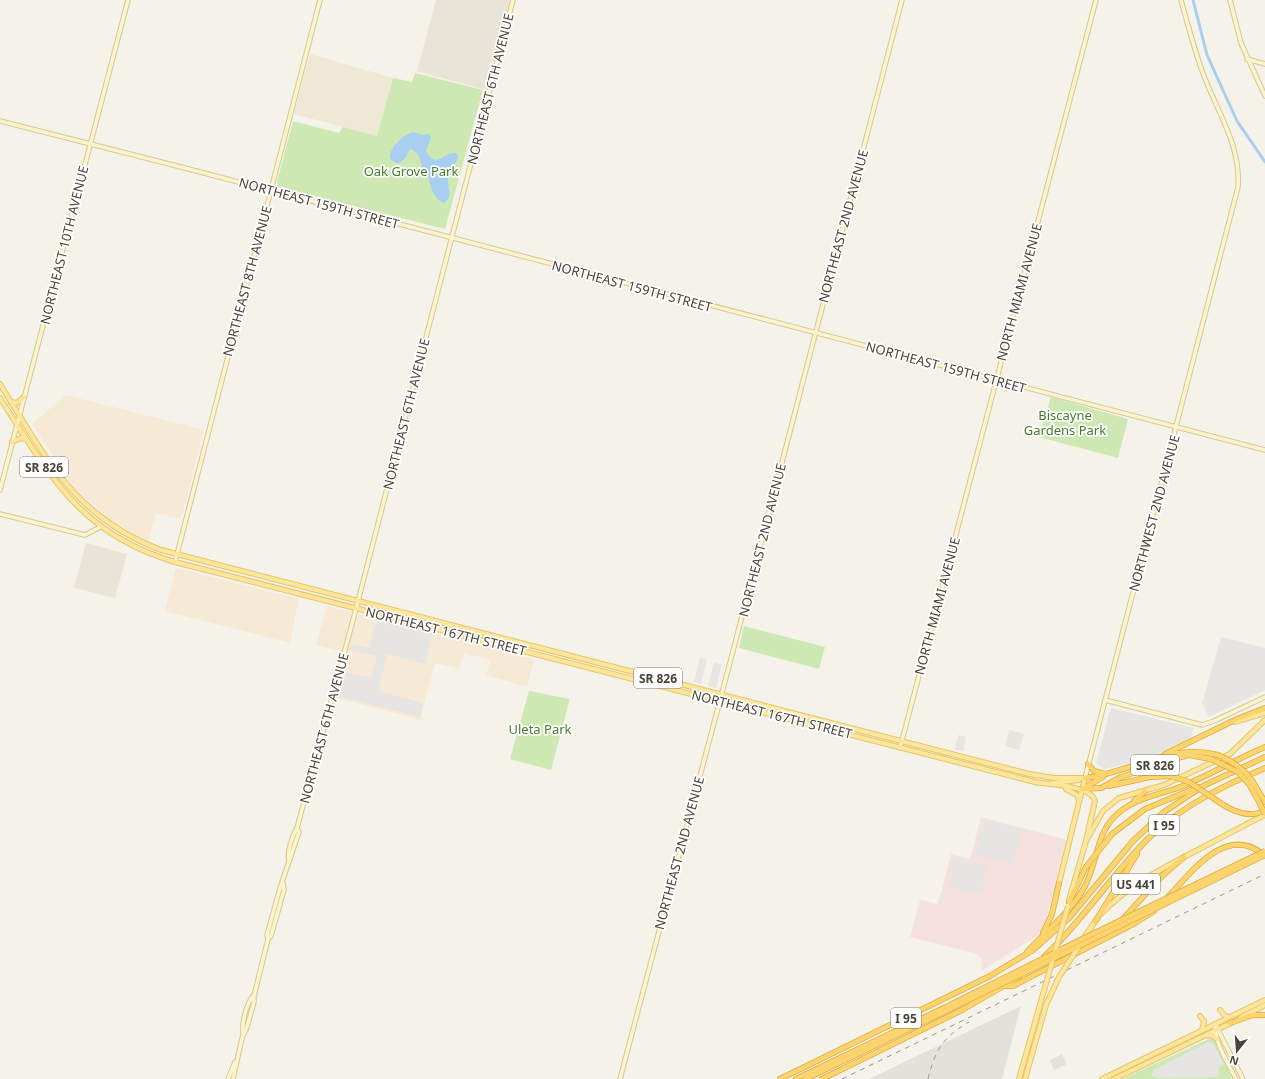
<svg xmlns="http://www.w3.org/2000/svg" width="1265" height="1079" font-family="'Noto Sans',sans-serif">
<style>
.residential{fill:#e9e4d8}
.commercial{fill:#f6ead6}
.industrial{fill:#e4e1db}
.education{fill:#eee8d4}
.medical{fill:#f5e2de}
.green{fill:#cee8b4;fill-rule:evenodd}
.parking{fill:#e6e5e1}
.water{fill:#a8cff0}
.lines{fill:none;stroke-linecap:round;stroke-linejoin:round}
.canal{stroke:#a8cff0;stroke-width:3}
.secondary-casing{stroke:#d4c79a;stroke-width:5.5}
.primary-casing{stroke:#e3c56a;stroke-width:6}
.highway-casing{stroke:#dcaa3d;stroke-width:6}
.secondary{stroke:#fef4cb;stroke-width:3.5}
.primary{stroke:#fde69b;stroke-width:4}
.highway{stroke:#fcd46e;stroke-width:4.5}
.rail{stroke:#989898;stroke-width:1;stroke-dasharray:5 5;stroke-linecap:butt}
.primary-bridge-casing{stroke:#e3c56a;stroke-width:6;stroke-linecap:butt}
.highway-bridge-casing{stroke:#dcaa3d;stroke-width:6;stroke-linecap:butt}
.primary-bridge{stroke:#fde69b;stroke-width:4}
.highway-bridge{stroke:#fcd46e;stroke-width:4.5}
.labels{text-anchor:middle;dominant-baseline:central;stroke-width:3.5;stroke-linejoin:round;paint-order:stroke}
.shield{fill:#fff;stroke:#807b74;stroke-width:1}
.shield-label{font-size:12px;font-weight:bold;fill:#494338}
.street-label{font-size:13px;fill:#494338;stroke:#fff}
.park-label{font-size:13px;fill:#457b2b;stroke:#fff}
</style>
<rect width="100%" height="100%" fill="#f5f2ea"/>
<!-- residential -->
<g class="residential">
<polygon points="436,0 510,0 486,90 417,71"/>
<polygon points="86,543 127,554 115,598 74,588"/>
</g>
<!-- commercial -->
<g class="commercial">
<polygon points="66,395 204,430 181,519 156,513 148,542 108,519 75,489 32,424"/>
<polygon points="176,568 299,599 290,643 165,611"/>
<polygon points="327,606 534,659 527,687 486,675 491,660 464,653 459,669 435,663 420,720 337,698 350,654 316,645"/>
</g>
<!-- industrial -->
<g class="industrial">
<polygon points="1021,1006 1002,1079 869,1079"/>
<polygon points="1062,1054 1067,1064 1054,1070 1050,1060"/>
</g>
<!-- education -->
<polygon class="education" points="310,54 393,78 377,136 294,114"/>
<!-- medical -->
<polygon class="medical" points="981,817 1068,840 1045,925 1040,934 981,971 982,959 977,954 910,937 920,900 938,904 951,854 970,859"/>
<!-- green -->
<g class="green">
<polygon points="415,73 483,90 445,229 278,187 277,182 293,121 339,133 343,127 377,136 393,78 412,82"/>
<polygon points="1051,397 1128,419 1118,458 1039,437"/>
<polygon points="744,626 825,647 819,669 739,648"/>
<polygon points="529,691 570,699 551,770 510,759"/>
<path d="M1211 1038 1215 1040 1232 1079H1122ZM1213 1043 1218 1069 1214 1077 1157 1078V1075L1152 1073Z"/>
</g>
<!-- parking -->
<g class="parking">
<polygon points="377,618 433,632 425,664 387,654 378,691 423,703 420,717 339,696 346,672 371,678 377,656 350,650 352,644 369,648"/>
<polygon points="1221,637 1265,648 1265,690 1209,717 1202,703"/>
<polygon points="700,658 707,660 701,684 694,682"/>
<polygon points="714,662 722,664 716,688 708,686"/>
<polygon points="1111,708 1193,728 1191,738 1146,759 1104,769 1096,763"/>
<polygon points="1009,730 1024,734 1019,750 1005,746"/>
<polygon points="958,735 966,737 963,751 955,750"/>
<polygon points="984,820 1022,829 1013,864 975,855"/>
<polygon points="955,858 987,866 981,894 948,887"/>
<polygon points="1210,1041 1211,1044 1213,1043 1224,1064 1218,1069 1220,1074 1214,1077 1157,1078 1157,1076 1154,1077 1151,1073 1154,1071 1153,1070"/>
</g>
<!-- water -->
<path class="water" d="M413 132 422 135 429 134 431 138 426 151C437 170 442 152 456 153L458 156V159C455 164 448 173 448 179 447 188 454 197 444 203 432 198 430 184 427 172L423 170C420 161 420 152 410 149L406 157 400 163H396L390 159C389 147 403 135 413 132Z"/>
<g class="lines">
<!-- canal -->
<polyline class="canal" points="1193,0 1207,55 1237,121 1265,162"/>
<defs>
<g id="secondary">
<polyline points="1230,0 1241,43 1265,96"/>
<polyline points="1247,59 1265,64"/>
<polyline points="0,121 181,167 1265,450"/>
<polyline points="0,490 128,0"/>
<polyline points="0,514 85,535 100,527"/>
<polyline points="175,562 320,0"/>
<polyline points="1105,700 1202,725 1214,721 1265,697"/>
<polyline points="900,748 1096,0"/>
<path d="M1085 778 1238 187C1241 146 1218 113 1204 76 1195 52 1188 26 1181 0"/>
<path d="M289 860C287 851 292 836 297 828L356 609 513 0"/>
<polyline points="268,939 267,935 280,888 299,832 297,828"/>
<polyline points="1215,1024 1243,1079"/>
<path d="M1215 1024C1214 1042 1228 1063 1236 1079"/>
<path d="M243 1033C242 1021 246 1005 253 996"/>
<polyline points="228,1079 235,1062"/>
<polyline points="233,1079 242,1038 247,1027 254,1002 254,996 268,939 271,936 284,890 283,883"/>
<polyline points="620,1079 733,651 902,0"/>
</g>
<g id="primary">
<path d="M0 384C46 458 75 518 161 550L1029 774 1054 778H1085"/>
<path d="M0 398C50 476 80 534 175 562L1035 782C1049 785 1091 785 1095 801L1086 841"/>
<polyline points="11,402 17,403 24,397"/>
<polyline points="12,442 21,438 26,439"/>
<polyline points="1235,722 1265,713"/>
<polyline points="1052,783 1079,780"/>
<polyline points="1066,789 1077,795 1079,801"/>
<polyline points="1059,883 1085,778"/>
<polyline points="1069,900 1086,841 1103,811 1119,798 1164,785 1230,754 1265,720"/>
<path d="M1102 913C1126 888 1155 872 1186 856 1212 843 1238 828 1265 815"/>
<polyline points="1083,939 1096,920"/>
<polyline points="1220,1010 1224,1015 1229,1017"/>
<polyline points="1200,1016 1204,1021 1202,1030"/>
<polyline points="1240,1018 1265,1005"/>
<polyline points="1206,1035 1213,1036 1218,1040"/>
<polyline points="1019,1079 1039,1008"/>
<polyline points="1025,1079 1046,1005"/>
<polyline points="1102,1079 1265,1000"/>
<polyline points="1114,1079 1233,1022"/>
</g>
<g id="highway">
<polyline points="1165,754 1237,719 1265,708"/>
<polyline points="1088,764 1094,771 1105,774"/>
<path d="M1085 778C1132 773 1169 742 1218 755"/>
<polyline points="1253,782 1265,802"/>
<polyline points="1249,784 1257,798"/>
<polyline points="1109,786 1150,777 1171,776"/>
<polyline points="1082,789 1101,788 1121,777 1177,758 1189,755 1211,759"/>
<polyline points="1082,789 1103,777"/>
<path d="M1216 800C1230 810 1249 820 1265 810"/>
<polyline points="1134,801 1145,791"/>
<polyline points="1112,834 1145,809 1198,787"/>
<path d="M1168 897C1191 873 1226 823 1264 855"/>
<polyline points="1069,902 1086,867"/>
<polyline points="1122,920 1162,876 1184,857"/>
<polyline points="1095,922 1137,854"/>
<polyline points="1043,933 1052,914 1059,883"/>
<path d="M1027 952C1046 931 1072 911 1085 886 1097 864 1096 836 1114 817 1132 798 1160 795 1183 786 1211 774 1237 759 1265 747"/>
<path d="M1044 957C1085 919 1114 870 1155 832 1188 803 1225 785 1265 768"/>
<polyline points="1006,986 1013,986 1135,923 1154,911"/>
<polyline points="1230,1023 1253,1015 1265,1015"/>
<polyline points="780,1079 990,976 1033,950 1069,918 1133,841 1164,812 1203,786 1265,757"/>
<polyline points="796,1079 950,1005"/>
<polyline points="806,1079 952,1008"/>
<polyline points="822,1079 962,1010 1019,977"/>
</g>
</defs>
<!-- secondary casing -->
<use href="#secondary" class="secondary-casing"/>
<!-- primary casing -->
<use href="#primary" class="primary-casing"/>
<!-- highway casing -->
<use href="#highway" class="highway-casing"/>
<!-- secondary -->
<use href="#secondary" class="secondary"/>
<!-- primary -->
<use href="#primary" class="primary"/>
<!-- highway -->
<use href="#highway" class="highway"/>
<!-- rail -->
<g class="rail">
<polyline points="842,1079 1265,874"/>
<path d="M928 1079C935 1050 943 1037 969 1022"/>
</g>
<defs>
<g id="primary-bridge">
<polyline points="1046,1005 1059,977 1078,948"/>
<polyline points="1039,1008 1068,906"/>
</g>
<g id="highway-bridge">
<path d="M1218 755C1232 761 1245 770 1253 782"/>
<polyline points="1211,759 1238,772 1249,784"/>
<polyline points="1171,776 1189,782 1216,800"/>
<polyline points="1257,798 1265,814"/>
<polyline points="1086,867 1112,834"/>
<polyline points="950,1005 1078,941 1265,851"/>
<polyline points="952,1008 1265,855"/>
</g>
</defs>
<!-- primary-bridge casing -->
<use href="#primary-bridge" class="primary-bridge-casing"/>
<!-- highway-bridge casing -->
<use href="#highway-bridge" class="highway-bridge-casing"/>
<!-- primary-bridge -->
<use href="#primary-bridge" class="primary-bridge"/>
<!-- highway-bridge -->
<use href="#highway-bridge" class="highway-bridge"/>
</g>
<g class="labels">
<!-- shield labels -->
<g class="shield">
<rect x="20" y="457" width="48" height="20" rx="3"/>
<rect x="634" y="668" width="48" height="20" rx="3"/>
<rect x="1131" y="755" width="48" height="20" rx="3"/>
<rect x="1149" y="815" width="30" height="20" rx="3"/>
<rect x="1112" y="874" width="48" height="20" rx="3"/>
<rect x="891" y="1008" width="30" height="20" rx="3"/>
</g>
<g class="shield-label">
<text x="44" y="467">SR 826</text>
<text x="658" y="678">SR 826</text>
<text x="1155" y="765">SR 826</text>
<text x="1164" y="825">I 95</text>
<text x="1136" y="884">US 441</text>
<text x="906" y="1018">I 95</text>
</g>
<!-- street labels -->
<g class="street-label">
<text transform="translate(490 89) rotate(-76)">NORTHEAST 6TH AVENUE</text>
<text transform="translate(319 203) rotate(15)">NORTHEAST 159TH STREET</text>
<text transform="translate(843 226) rotate(-75)">NORTHEAST 2ND AVENUE</text>
<text transform="translate(64 245) rotate(-76)">NORTHEAST 10TH AVENUE</text>
<text transform="translate(247 281) rotate(-75)">NORTHEAST 8TH AVENUE</text>
<text transform="translate(632 286) rotate(15)">NORTHEAST 159TH STREET</text>
<text transform="translate(1019 292) rotate(-75)">NORTH MIAMI AVENUE</text>
<text transform="translate(946 367) rotate(15)">NORTHEAST 159TH STREET</text>
<text transform="translate(406 414) rotate(-76)">NORTHEAST 6TH AVENUE</text>
<text transform="translate(1154 513) rotate(-75)">NORTHWEST 2ND AVENUE</text>
<text transform="translate(762 540) rotate(-76)">NORTHEAST 2ND AVENUE</text>
<text transform="translate(937 606) rotate(-75)">NORTH MIAMI AVENUE</text>
<text transform="translate(446 631) rotate(14)">NORTHEAST 167TH STREET</text>
<text transform="translate(772 714) rotate(14)">NORTHEAST 167TH STREET</text>
<text transform="translate(324 728) rotate(-75)">NORTHEAST 6TH AVENUE</text>
<text transform="translate(679 853) rotate(-75)">NORTHEAST 2ND AVENUE</text>
</g>
<!-- park labels -->
<g class="park-label">
<text x="411" y="171">Oak Grove Park</text>
<text x="1065" y="415">Biscayne<tspan x="1065" dy="15">Gardens Park</tspan></text>
<text x="540" y="729">Uleta Park</text>
</g>
</g>
<!-- north arrow -->
<g transform="translate(1237 1051) rotate(197)" stroke="#ffffff" stroke-width="3" paint-order="stroke">
<path d="M0-3L7 15L0 10L-7 15Z" fill="#494338"/>
<text y="-6" font-size="11" font-weight="bold" text-anchor="middle" fill="#494338">N</text>
</g>
</svg>
